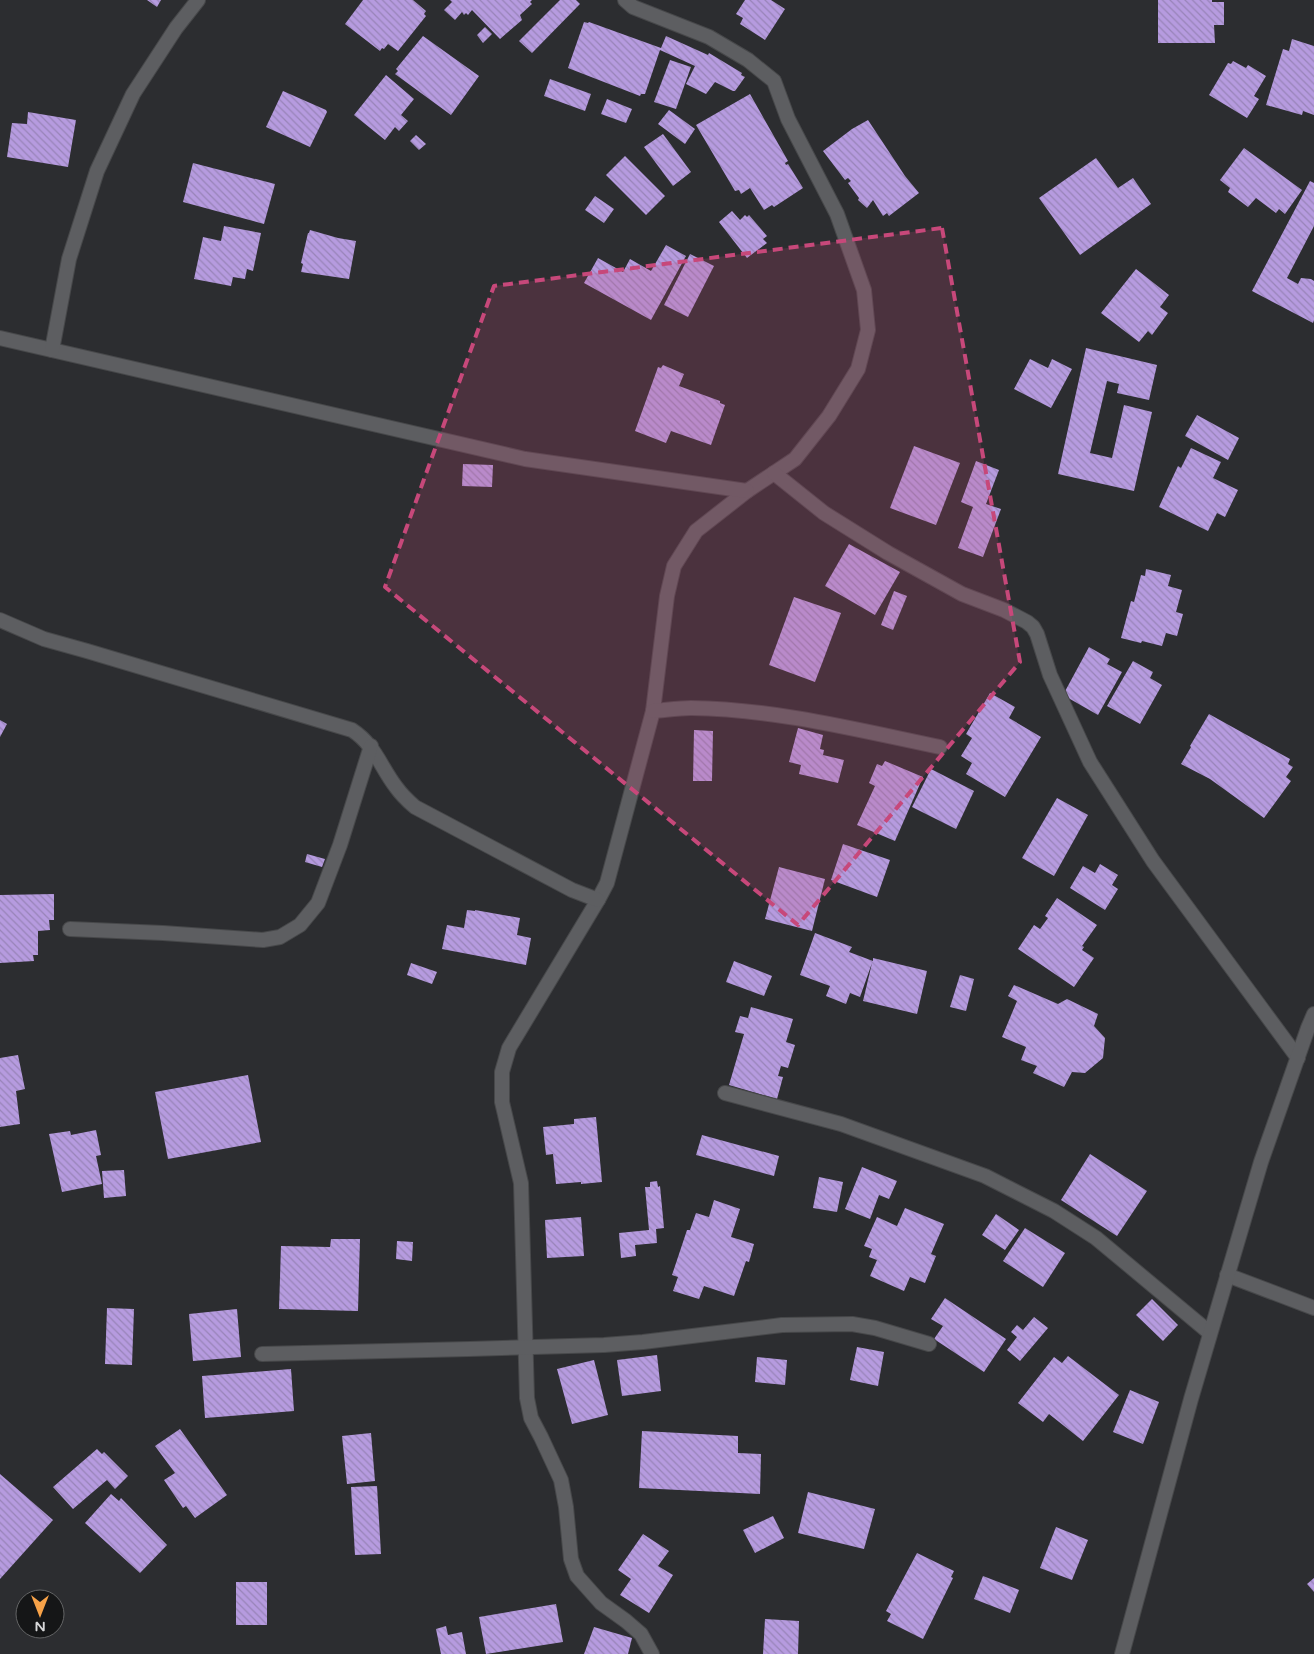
<svg xmlns="http://www.w3.org/2000/svg" width="1314" height="1654" font-family="'Varela Round',sans-serif">
<style>
.building{fill:url(#building-back-hatch)}
.lines{fill:none;stroke-linecap:round;stroke-linejoin:round}
.minor-casing{stroke:#47484a;stroke-width:16}
.tertiary-casing{stroke:#47484a;stroke-width:16}
.minor{stroke:#5d5e61;stroke-width:14}
.tertiary{stroke:#5d5e61;stroke-width:14}
.marked{fill:#c7487a;fill-opacity:0.2;stroke:#c7487a;stroke-width:4;stroke-dasharray:10 6;stroke-linejoin:round}
</style>
<defs>
<pattern id="building-back-hatch" width="6" height="6" patternUnits="userSpaceOnUse" patternTransform="scale(1.25)"><rect width="6" height="6" fill="#b69bdf"/><path d="M-1 5l2 2M0 0l6 6M5-1l2 2" fill="none" stroke="#9884b8"/></pattern>
</defs>
<rect width="100%" height="100%" fill="#2c2d30"/>
<!-- building -->
<g class="building">
<polygon points="147,0 161,0 157,7"/>
<polygon points="363,0 413,0 426,11 424,14 426,16 398,51 388,44 384,49 382,48 380,51 345,24"/>
<polygon points="450,0 532,0 530,2 532,4 520,15 522,20 500,39 472,10 468,15 466,13 464,15 462,12 455,20 444,10 452,2"/>
<polygon points="560,0 576,0 580,4 532,53 519,41"/>
<polygon points="745,0 771,0 785,9 765,40 740,24 743,18 736,14"/>
<polygon points="1158,0 1212,0 1212,2 1224,2 1224,25 1214,25 1215,43 1158,43"/>
<polygon points="584,22 588,23 589,22 661,48 666,36 708,55 709,53 742,73 741,75 745,77 735,91 733,91 715,82 706,94 686,84 695,66 660,50 645,94 641,94 640,96 568,68"/>
<polygon points="485,27 492,34 483,43 477,35"/>
<polygon points="423,36 479,76 451,115 395,74 398,71 396,69"/>
<polygon points="1292,39 1314,46 1314,115 1303,111 1302,115 1266,105 1283,49 1289,51"/>
<polygon points="670,60 691,67 676,109 654,102"/>
<polygon points="1233,61 1246,68 1248,65 1266,76 1254,96 1259,99 1247,118 1209,95 1228,63 1231,64"/>
<polygon points="386,75 414,99 401,115 408,121 399,131 395,127 385,140 354,115"/>
<polygon points="550,79 591,94 585,111 544,96"/>
<polygon points="283,91 326,110 327,112 310,147 266,127"/>
<polygon points="750,94 788,161 785,163 786,165 788,164 803,188 774,207 772,205 764,210 750,188 741,194 739,190 735,191 696,125"/>
<polygon points="607,99 632,109 626,123 601,114"/>
<polygon points="669,110 695,129 685,144 658,124"/>
<polygon points="28,112 76,120 68,167 7,157 12,123 27,124"/>
<polygon points="868,120 905,176 919,193 889,216 887,213 883,216 873,200 867,208 858,200 859,198 848,183 851,181 848,178 845,180 823,151 852,129"/>
<polygon points="663,134 691,172 673,186 644,147"/>
<polygon points="416,135 426,144 419,150 410,141"/>
<polygon points="1244,148 1302,190 1285,214 1279,209 1276,213 1256,198 1248,207 1228,192 1230,188 1220,180"/>
<polygon points="625,156 665,196 646,215 606,175"/>
<polygon points="1096,158 1118,188 1133,178 1151,204 1080,255 1039,198"/>
<polygon points="193,163 275,184 264,224 183,202"/>
<polygon points="1310,181 1314,183 1314,226 1287,278 1298,284 1301,278 1311,279 1314,281 1314,320 1313,323 1252,291"/>
<polygon points="595,196 614,209 604,223 585,210"/>
<polygon points="732,211 740,220 745,215 747,217 749,215 767,236 763,239 767,243 747,258 719,222"/>
<polygon points="224,226 261,233 253,271 247,269 245,279 233,277 231,286 194,279 203,237 221,241"/>
<polygon points="310,230 338,238 356,241 349,279 301,272 303,264 301,263 308,233 309,233"/>
<polygon points="666,245 686,256 651,320 584,283 598,258 623,272 630,259 651,271"/>
<polygon points="690,254 714,266 688,317 664,305"/>
<polygon points="1136,269 1169,295 1160,307 1168,313 1152,335 1148,331 1139,342 1101,313"/>
<polygon points="1086,348 1157,365 1149,400 1117,393 1119,384 1107,381 1090,453 1112,458 1124,405 1152,412 1134,491 1058,474"/>
<polygon points="1030,359 1048,368 1052,359 1072,369 1051,408 1014,389"/>
<polygon points="663,365 684,374 679,386 720,401 720,403 725,405 711,445 671,431 666,443 635,431 658,367 661,368"/>
<polygon points="1197,415 1239,438 1228,460 1185,436"/>
<polygon points="914,446 960,463 936,525 890,508"/>
<polygon points="1191,448 1221,462 1213,478 1238,490 1225,517 1217,513 1208,531 1159,507 1178,466 1181,468"/>
<polygon points="976,461 999,470 986,504 1001,509 983,557 958,548 973,507 961,502"/>
<polygon points="463,464 493,465 492,487 462,486"/>
<polygon points="849,544 900,572 875,615 825,586"/>
<polygon points="1146,569 1171,575 1168,586 1182,590 1176,612 1183,614 1177,636 1166,633 1162,646 1142,641 1141,643 1121,638 1131,601 1134,602 1141,575 1145,576"/>
<polygon points="894,591 907,596 893,630 881,625"/>
<polygon points="794,597 841,613 815,682 769,665"/>
<polygon points="1089,647 1110,659 1107,664 1122,672 1098,715 1063,695"/>
<polygon points="1133,661 1153,672 1150,678 1162,685 1140,724 1107,706"/>
<polygon points="990,693 1015,707 1009,718 1041,737 1005,797 966,774 972,763 961,756 972,738 966,734"/>
<polygon points="1209,714 1290,759 1288,764 1293,767 1286,777 1291,781 1264,818 1210,779 1181,764 1191,747 1190,746"/>
<polygon points="0,720 7,724 0,737"/>
<polygon points="798,728 823,735 820,749 824,750 823,755 844,760 838,783 799,774 801,765 789,762"/>
<polygon points="694,730 713,731 712,781 693,781"/>
<polygon points="885,761 923,777 895,841 857,825 875,786 869,783 877,764 882,766"/>
<polygon points="931,769 974,791 956,829 912,807"/>
<polygon points="1057,798 1088,815 1054,876 1022,858"/>
<polygon points="843,844 890,860 877,897 831,880"/>
<polygon points="307,854 325,859 322,867 305,862"/>
<polygon points="1100,864 1118,875 1112,885 1118,889 1105,910 1070,888 1083,866 1095,873"/>
<polygon points="779,867 825,879 812,931 765,919"/>
<polygon points="54,894 54,920 49,920 50,930 38,931 38,955 33,955 34,961 0,963 0,895"/>
<polygon points="1057,898 1097,925 1082,946 1084,947 1082,950 1094,958 1074,987 1018,949 1034,925 1040,929 1048,918 1045,916"/>
<polygon points="467,910 475,911 475,910 520,918 517,935 531,938 526,965 442,949 447,925 464,928"/>
<polygon points="815,933 852,947 849,952 873,961 873,958 927,971 917,1014 863,1001 872,963 860,997 850,993 846,1004 826,996 830,986 800,975"/>
<polygon points="734,961 772,976 764,996 726,982"/>
<polygon points="411,963 437,972 432,984 407,975"/>
<polygon points="960,975 974,979 966,1011 950,1007"/>
<polygon points="1014,985 1058,1004 1067,999 1098,1014 1094,1026 1105,1038 1103,1058 1085,1073 1072,1072 1064,1087 1033,1073 1037,1066 1021,1060 1026,1047 1002,1037 1017,1001 1008,996"/>
<polygon points="751,1007 793,1019 786,1042 795,1045 788,1068 781,1066 778,1076 783,1077 777,1099 729,1085 744,1034 735,1032 740,1016 748,1018"/>
<polygon points="18,1055 25,1089 16,1091 20,1124 0,1127 0,1058"/>
<polygon points="248,1075 261,1142 168,1159 155,1092"/>
<polygon points="596,1117 602,1182 581,1184 581,1182 556,1184 553,1154 546,1155 543,1127 574,1124 574,1119"/>
<polygon points="96,1130 101,1155 96,1156 102,1184 62,1192 49,1134 70,1131 71,1135"/>
<polygon points="702,1135 779,1156 774,1176 696,1155"/>
<polygon points="1090,1154 1147,1191 1117,1236 1061,1200"/>
<polygon points="862,1167 897,1181 889,1199 879,1195 870,1219 845,1209"/>
<polygon points="124,1170 126,1196 104,1198 102,1171"/>
<polygon points="819,1177 843,1182 837,1212 813,1208"/>
<polygon points="657,1181 658,1187 660,1186 664,1228 656,1229 657,1243 635,1245 636,1256 621,1258 619,1233 649,1230 645,1187 650,1187 650,1182"/>
<polygon points="714,1200 740,1209 731,1237 754,1244 749,1262 746,1261 734,1296 704,1286 699,1299 673,1291 678,1277 672,1275 687,1230 690,1230 696,1213 709,1217"/>
<polygon points="905,1208 944,1224 931,1254 936,1256 925,1283 910,1277 904,1291 870,1276 877,1260 869,1257 872,1249 864,1246 877,1217 897,1226"/>
<polygon points="996,1214 1019,1230 1005,1250 982,1235"/>
<polygon points="581,1217 584,1256 547,1258 545,1220"/>
<polygon points="1025,1228 1065,1253 1043,1287 1003,1261"/>
<polygon points="331,1239 360,1239 358,1311 279,1309 281,1246 330,1247"/>
<polygon points="397,1241 413,1242 412,1261 396,1259"/>
<polygon points="945,1298 1006,1339 984,1372 934,1339 943,1326 931,1319"/>
<polygon points="1152,1299 1178,1325 1163,1341 1136,1315"/>
<polygon points="107,1308 134,1309 132,1365 105,1364"/>
<polygon points="237,1309 241,1357 193,1361 189,1314"/>
<polygon points="1034,1317 1048,1328 1020,1361 1007,1350 1017,1337 1011,1332 1017,1325 1023,1330"/>
<polygon points="857,1347 884,1352 878,1386 850,1380"/>
<polygon points="657,1355 661,1391 622,1396 617,1360"/>
<polygon points="1068,1356 1119,1395 1083,1441 1049,1414 1043,1422 1018,1403 1054,1357 1062,1363"/>
<polygon points="757,1357 787,1360 785,1385 755,1382"/>
<polygon points="594,1360 608,1415 572,1424 557,1369"/>
<polygon points="291,1369 294,1411 205,1418 202,1376"/>
<polygon points="1130,1390 1159,1402 1143,1444 1113,1432"/>
<polygon points="180,1429 227,1495 195,1518 186,1506 183,1508 164,1480 175,1473 155,1446"/>
<polygon points="642,1431 738,1436 738,1453 761,1454 760,1494 639,1488"/>
<polygon points="371,1433 375,1481 347,1484 342,1436"/>
<polygon points="97,1449 102,1454 104,1452 128,1476 115,1489 107,1480 73,1509 53,1487"/>
<polygon points="0,1474 53,1520 0,1579"/>
<polygon points="377,1486 381,1554 355,1555 351,1487"/>
<polygon points="808,1492 875,1509 864,1549 798,1533"/>
<polygon points="111,1494 119,1501 121,1498 167,1545 140,1573 85,1523"/>
<polygon points="773,1516 784,1538 755,1553 743,1530"/>
<polygon points="1056,1527 1088,1540 1072,1580 1040,1568"/>
<polygon points="643,1534 669,1551 658,1566 673,1575 649,1613 620,1595 631,1579 618,1570"/>
<polygon points="917,1553 954,1571 951,1577 953,1578 923,1639 887,1621 891,1614 886,1611"/>
<polygon points="983,1576 1019,1590 1010,1613 974,1599"/>
<polygon points="1314,1578 1314,1592 1307,1584"/>
<rect x="236" y="1582" width="31" height="43"/>
<polygon points="556,1604 563,1642 486,1654 479,1617"/>
<polygon points="765,1619 799,1621 798,1654 763,1654"/>
<polygon points="446,1626 448,1635 462,1632 466,1654 441,1654 436,1629"/>
<polygon points="594,1627 632,1638 628,1654 584,1654"/>
</g>
<g class="lines">
<defs>
<g id="minor">
<polyline points="625,0 633,7 709,37 748,60 774,81 788,119 837,214 864,290 868,330 858,369 829,416 795,459 747,491 696,531 674,566 667,596 653,711 607,883 598,900 509,1048 502,1072 502,1102 521,1183 527,1398 531,1418 541,1437 561,1480 566,1507 571,1559 577,1576 601,1603 626,1621 641,1634 652,1654"/>
<polyline points="0,338 525,459 747,491"/>
<polyline points="52,350 69,259 97,171 133,94 176,28 198,0"/>
<polyline points="774,473 824,513 888,553 962,594 1004,610 1027,622 1033,627 1037,634 1050,675 1090,762 1153,861 1298,1058"/>
<path d="M0 620 44 639 87 651 352 730C375 745 380 766 396 787 401 794 408 801 415 807L572 890 598 900"/>
<path d="M653 711C666 710 679 708 691 708 775 709 858 730 940 747"/>
<polyline points="70,929 163,933 263,940 280,937 300,925 318,903 340,845 371,746"/>
<polyline points="725,1093 841,1124 985,1176 1054,1211 1096,1238 1210,1333"/>
<polyline points="1227,1275 1314,1308"/>
<polyline points="262,1354 469,1349 604,1345 643,1342 782,1325 852,1324 875,1328 929,1344"/>
</g>
<polyline id="tertiary" points="1122,1654 1191,1399 1261,1162 1308,1028 1314,1014"/>
</defs>
<!-- minor casing -->
<use href="#minor" class="minor-casing"/>
<!-- tertiary casing -->
<use href="#tertiary" class="tertiary-casing"/>
<!-- minor -->
<use href="#minor" class="minor"/>
<!-- tertiary -->
<use href="#tertiary" class="tertiary"/>
</g>
<!-- marked area -->
<path class="marked" d="M942 228 1020 662 798 925 385 587 494 286Z"/>
<!-- north arrow -->
<g transform="translate(40 1614) rotate(180)"><circle r="24" fill="#151617" stroke="#636465"/>
<path d="M0-4L9 19L0 12L-9 19Z" fill="#f7a248"/>
<text y="-8" font-size="14" font-weight="bold" text-anchor="middle" fill="#d7d8d9">N</text>
</g>
</svg>
